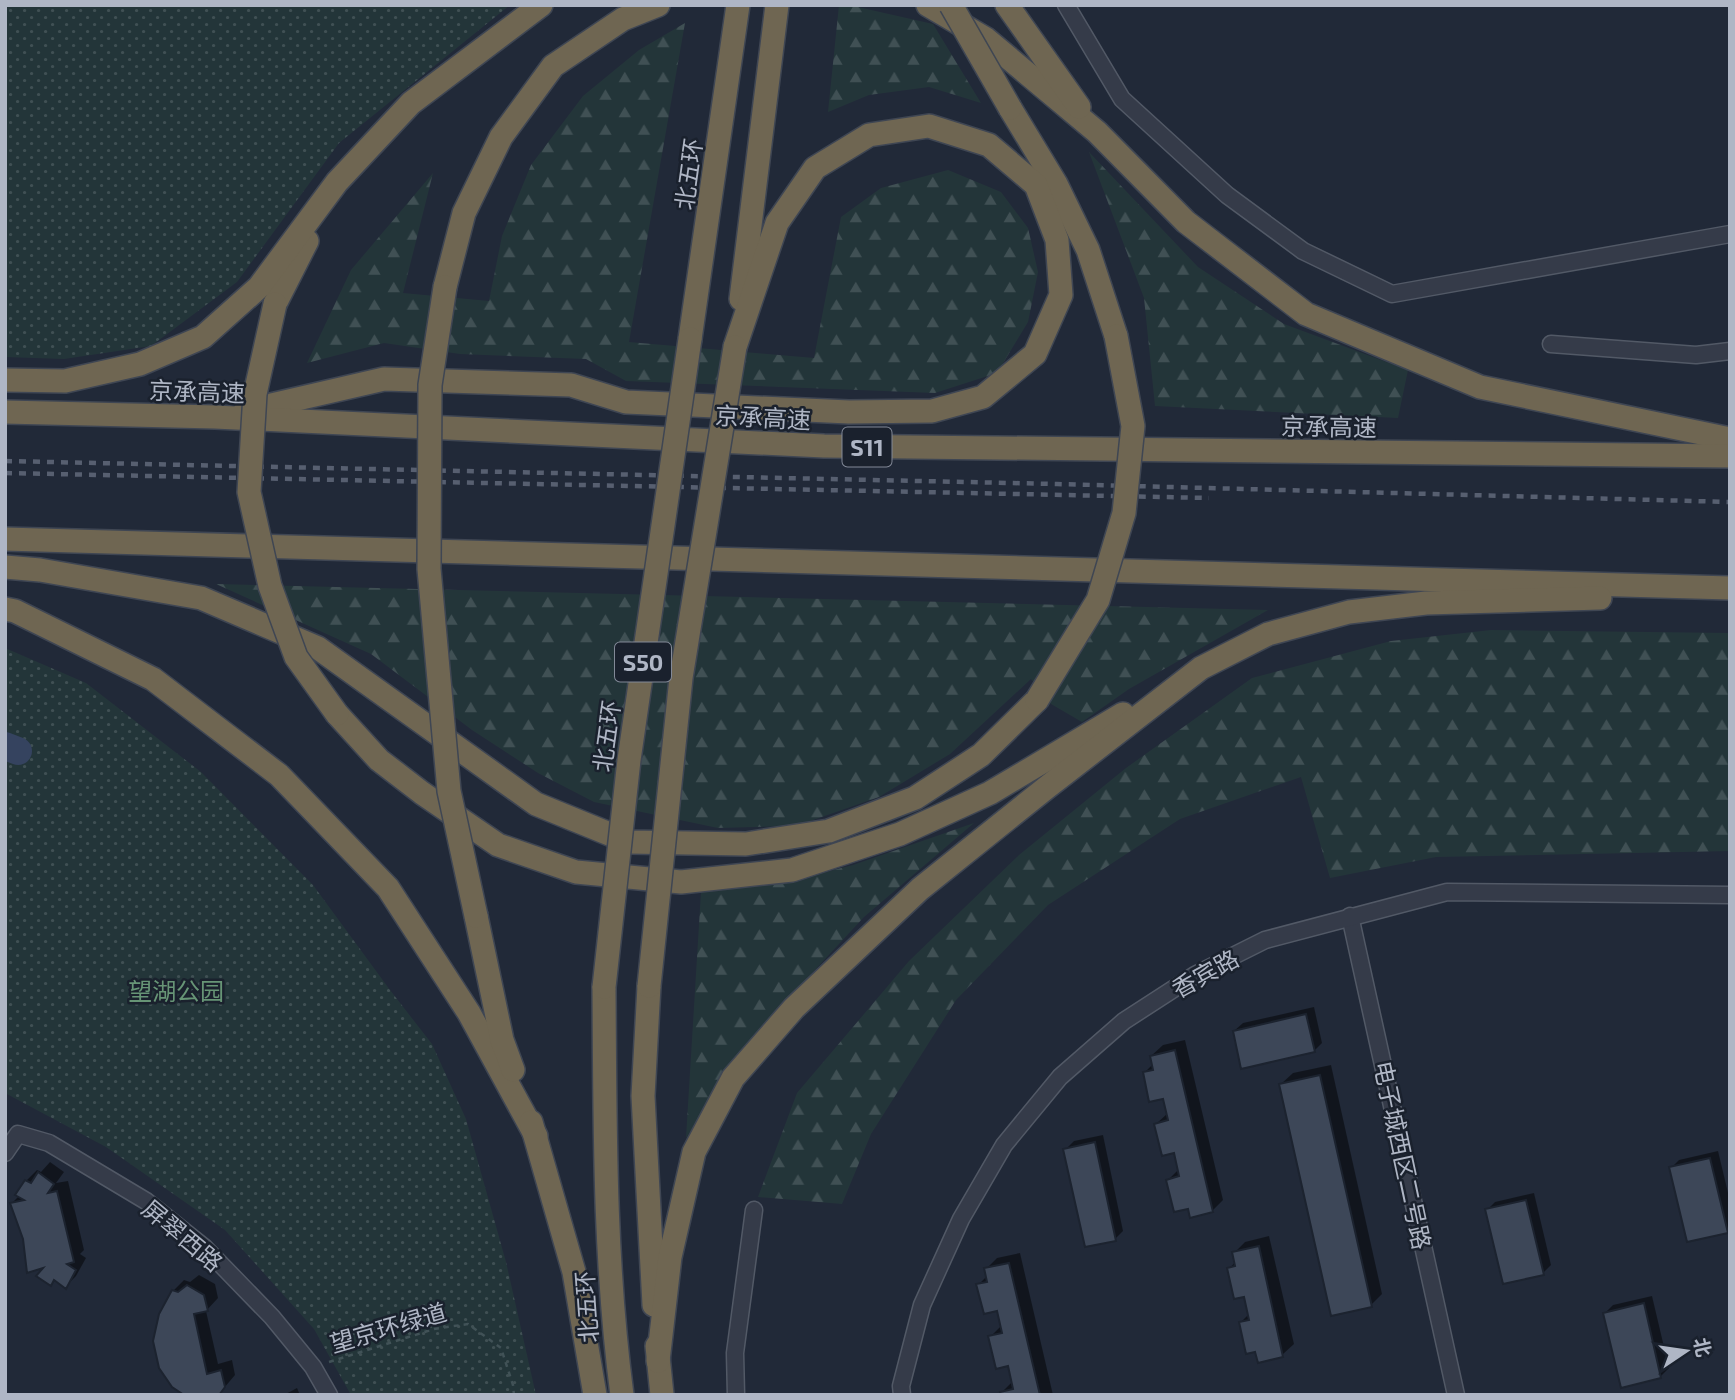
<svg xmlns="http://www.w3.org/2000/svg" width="1735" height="1400" font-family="'Exo 2','Noto Sans SC',sans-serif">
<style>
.green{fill:url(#green-dots)}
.forest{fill:url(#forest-firs)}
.shadow{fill:#0007}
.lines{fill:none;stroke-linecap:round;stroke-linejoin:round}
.river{stroke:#35435f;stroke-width:28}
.building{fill:#3d4758;stroke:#1c232f;stroke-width:2}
.minor-casing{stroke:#525966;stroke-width:19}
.highway-casing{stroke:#3f4653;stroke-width:26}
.path{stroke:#415257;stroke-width:2.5;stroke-dasharray:5 5;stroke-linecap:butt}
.minor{stroke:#353b49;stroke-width:16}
.highway{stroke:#6f6652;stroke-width:23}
.rail{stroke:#575f70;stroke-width:4.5;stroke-dasharray:7 7;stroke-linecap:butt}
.highway-bridge-casing{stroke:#3f4653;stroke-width:26;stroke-linecap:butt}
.highway-bridge{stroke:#6f6652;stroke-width:23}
.labels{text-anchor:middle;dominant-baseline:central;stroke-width:5;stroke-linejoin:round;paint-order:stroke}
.shield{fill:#1a212d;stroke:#828997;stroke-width:2}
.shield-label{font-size:23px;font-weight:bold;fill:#afb6c5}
.street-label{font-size:24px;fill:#afb6c5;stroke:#1a212d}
.park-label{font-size:24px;fill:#679576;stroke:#1a212d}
</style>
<defs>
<pattern id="green-dots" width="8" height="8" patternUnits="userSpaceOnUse" patternTransform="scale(1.75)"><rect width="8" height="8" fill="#233539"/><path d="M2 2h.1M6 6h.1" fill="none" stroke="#405054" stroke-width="1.8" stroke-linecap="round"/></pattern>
<pattern id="forest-firs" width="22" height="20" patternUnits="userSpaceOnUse" patternTransform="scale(1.75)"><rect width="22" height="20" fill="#233539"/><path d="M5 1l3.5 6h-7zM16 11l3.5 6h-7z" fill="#405054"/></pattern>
</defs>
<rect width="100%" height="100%" fill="#212938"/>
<!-- green -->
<g class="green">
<polygon points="5,5 510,5 339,143 237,282 151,346 64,359 5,357"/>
<polygon points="5,648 86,683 201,772 313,885 390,990 432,1044 466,1119 506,1262 536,1395 351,1395 314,1329 225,1230 106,1147 5,1093"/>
</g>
<!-- forest -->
<g class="forest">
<polygon points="839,5 849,5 933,24 981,103 929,87 869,95 828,112"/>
<polygon points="685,23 629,342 814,358 841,217 881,188 948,170 1001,192 1028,228 1038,272 1028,322 997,373 935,393 626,381 586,359 460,354 384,343 307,363 351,270 433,173 403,293 489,301 502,236 531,165 583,96 639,50"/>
<polygon points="1089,152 1198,267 1284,324 1408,370 1398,418 1155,406 1144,298"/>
<polygon points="216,584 1268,610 1129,689 1082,722 1051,704 1031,679 950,754 879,797 796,826 718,828 594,802 538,773 472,730 371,654"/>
<polygon points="1491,630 1730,633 1730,851 1436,857 1330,878 1301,777 1180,819 1048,905 956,1000 871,1134 842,1204 758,1197 797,1093 909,961 1019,855 1126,768 1252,678 1391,641"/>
<polygon points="974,823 864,917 750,1040 686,1138 701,892 783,883 853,865"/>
</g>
<!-- shadow -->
<g class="shadow">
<polygon points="1314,1007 1322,1043 1314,1051 1234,1031 1243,1023"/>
<polygon points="1185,1040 1223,1200 1212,1211 1189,1207 1168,1180 1179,1169 1175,1151 1156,1124 1168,1113 1164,1097 1144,1073 1153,1064 1151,1056 1163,1045"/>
<polygon points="1331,1065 1382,1294 1371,1305 1281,1084 1293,1073"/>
<polygon points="1103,1135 1123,1231 1115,1239 1065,1150 1074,1141"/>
<polygon points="1718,1151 1730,1201 1730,1228 1727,1231 1671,1168 1679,1160"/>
<polygon points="50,1162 64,1172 56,1183 68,1181 84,1250 80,1254 86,1258 76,1276 65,1287 24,1239 12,1203 20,1195 26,1181 37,1170 41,1172"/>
<polygon points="1534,1193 1551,1265 1543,1273 1487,1210 1495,1202"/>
<polygon points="1269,1236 1294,1344 1282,1355 1241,1322 1249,1314 1245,1295 1229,1269 1236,1261 1234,1253 1245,1242"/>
<polygon points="1020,1253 1053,1395 1003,1395 1002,1392 1013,1381 1009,1364 990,1337 1002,1325 998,1309 978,1285 987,1276 986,1269 997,1258"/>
<polygon points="199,1275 215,1284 218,1298 206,1311 218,1364 232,1360 235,1375 224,1388 173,1385 173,1291 184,1280 190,1282"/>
<polygon points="1652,1296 1669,1368 1660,1377 1605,1313 1613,1305"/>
<polygon points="297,1388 300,1395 284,1395"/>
</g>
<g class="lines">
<!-- river -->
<polyline class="river" points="5,746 18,751"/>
</g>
<!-- building -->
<g class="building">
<polygon points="1306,1014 1315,1052 1241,1069 1233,1031"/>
<polygon points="1175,1050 1213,1212 1190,1218 1188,1209 1174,1212 1166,1180 1179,1176 1174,1153 1162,1156 1154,1124 1168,1120 1163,1099 1149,1102 1143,1072 1153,1070 1150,1056"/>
<polygon points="1320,1075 1372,1307 1331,1316 1279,1084"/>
<polygon points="1095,1142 1116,1241 1085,1247 1063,1149"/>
<polygon points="1710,1158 1728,1233 1687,1242 1669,1167"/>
<polygon points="38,1172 54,1184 48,1193 57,1191 74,1262 67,1264 76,1270 66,1289 54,1280 51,1286 36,1276 43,1268 27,1273 23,1239 10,1203 24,1200 15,1195 25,1180 31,1183"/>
<polygon points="1526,1200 1544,1275 1503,1284 1485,1209"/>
<polygon points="1259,1246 1283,1357 1258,1363 1255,1352 1246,1354 1239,1322 1249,1320 1244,1297 1234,1299 1227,1268 1235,1266 1232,1252"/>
<polygon points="1009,1263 1040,1395 1001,1395 1000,1392 1013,1389 1008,1366 996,1369 988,1336 1002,1333 997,1311 984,1314 976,1284 987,1282 984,1268"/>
<polygon points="187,1285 204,1295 208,1311 194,1314 207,1374 221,1370 225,1387 219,1395 184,1395 172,1387 159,1368 153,1341 159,1314 172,1290 178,1292"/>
<polygon points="1644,1303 1661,1378 1621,1388 1603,1313"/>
</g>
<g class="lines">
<defs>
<g id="minor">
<polyline points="1066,5 1122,99 1227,195 1303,251 1392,294 1730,234"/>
<polyline points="1551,344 1696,355 1730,351"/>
<polyline points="1350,916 1456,1395"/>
<polyline points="5,1153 18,1134 49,1143 146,1201 205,1248 272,1317 313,1367 329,1395"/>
<polyline points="736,1395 735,1353 754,1210"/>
<polyline points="902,1395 901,1386 922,1305 961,1219 1004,1145 1060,1077 1124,1021 1195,975 1265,940 1447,892 1730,895"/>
</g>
<g id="highway">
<polyline points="928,5 986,39 1097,132 1186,222 1306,314 1480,387 1730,439"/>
<polyline points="1007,5 1079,107"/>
<polyline points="1010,108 1056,184 1088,250 1116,336"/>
<polyline points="445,287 464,213 501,137 553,66 623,19 658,5"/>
<polyline points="741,299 777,5"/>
<polyline points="275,304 307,241"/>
<polyline points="690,339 738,5"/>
<polyline points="5,380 65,381 140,364 203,337 259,287 337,182 411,103 541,5"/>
<polyline points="245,411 384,379 571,385 626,402 849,412 932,411 983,397 1035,354 1061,295 1057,240 1036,185 989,145 929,126 869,135 815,168 777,223 735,347"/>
<polyline points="5,412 215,417 824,446 1730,456"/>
<polyline points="5,539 1730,588"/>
<polyline points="5,567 40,570 201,598 318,648 536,804 629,842 746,844 829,831 915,798 981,755 1037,700"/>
<polyline points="5,609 15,611 153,679 279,775 388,888 469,1013 536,1136"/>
<polyline points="337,714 379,760 422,793 498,845 576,872 681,882 792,870 900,834 990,793 1123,714"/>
<polyline points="476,916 502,1040 513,1070"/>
<polyline points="649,986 643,1096 654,1305"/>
<path d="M604 987C605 1123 604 1259 622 1395"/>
<polyline points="531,1122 574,1272 595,1395"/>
<polyline points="657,1346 662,1395"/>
<polyline points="658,1361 670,1257 694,1152 733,1078 794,1008 920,889 1046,788 1201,668 1268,634 1349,612 1426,603 1600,598"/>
</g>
</defs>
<!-- minor casing -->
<use href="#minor" class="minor-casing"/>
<!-- highway casing -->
<use href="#highway" class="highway-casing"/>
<!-- path -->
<polyline class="path" points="329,1362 434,1329 468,1324 501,1348 513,1385 514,1395"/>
<!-- minor -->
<use href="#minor" class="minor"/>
<!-- highway -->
<use href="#highway" class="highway"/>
<!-- rail -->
<g class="rail">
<polyline points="5,461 1057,484 1730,502"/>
<polyline points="5,473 1209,498"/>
</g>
<defs>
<g id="highway-bridge">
<polyline points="951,5 1010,108"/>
<polyline points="445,287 430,385 429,569 449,791 476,916"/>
<polyline points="275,304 255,394 249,492 270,586 296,657 337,714"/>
<polyline points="1037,700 1098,600 1124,513 1133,426 1116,336"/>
<polyline points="649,986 681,678 735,347"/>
<polyline points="604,987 629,760 690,339"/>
</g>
</defs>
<!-- highway-bridge casing -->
<use href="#highway-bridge" class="highway-bridge-casing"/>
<!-- highway-bridge -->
<use href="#highway-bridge" class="highway-bridge"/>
</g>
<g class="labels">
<!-- shield labels -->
<g class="shield">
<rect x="842.5" y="427.5" width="49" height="39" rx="5"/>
<rect x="615" y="642.5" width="56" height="39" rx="5"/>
</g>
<g class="shield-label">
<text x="867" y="447">S11</text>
<text x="643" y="662">S50</text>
</g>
<!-- street labels -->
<g class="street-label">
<text transform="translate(688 174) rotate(-82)">北五环</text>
<text transform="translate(197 391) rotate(2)">京承高速</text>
<text transform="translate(763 417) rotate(3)">京承高速</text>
<text transform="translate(1329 426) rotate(1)">京承高速</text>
<text transform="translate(606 736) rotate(-82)">北五环</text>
<text transform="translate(1205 973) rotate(-29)">香宾路</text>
<text transform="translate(1403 1155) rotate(78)">电子城西区二号路</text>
<text transform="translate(183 1235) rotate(40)">屏翠西路</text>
<text transform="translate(586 1307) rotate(-94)">北五环</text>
<text transform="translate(388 1327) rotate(-16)">望京环绿道</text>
</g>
<!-- park labels -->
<g class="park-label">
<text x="176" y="990">望湖公园</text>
</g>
</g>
<!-- border -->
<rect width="1735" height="1400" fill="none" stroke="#afb6c5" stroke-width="14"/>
<!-- north arrow -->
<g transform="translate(1686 1351) rotate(77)" stroke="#1a212d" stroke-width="5" paint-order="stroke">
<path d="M0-5L12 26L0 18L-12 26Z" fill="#afb6c5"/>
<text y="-10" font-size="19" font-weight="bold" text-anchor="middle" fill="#afb6c5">北</text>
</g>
</svg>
